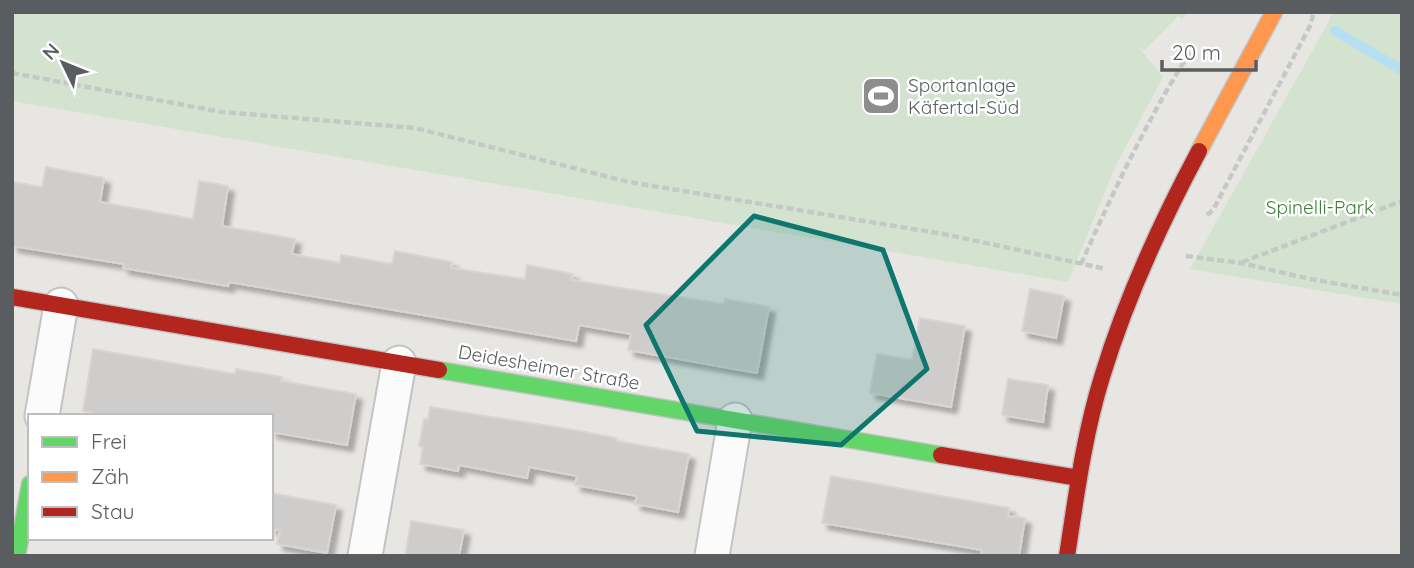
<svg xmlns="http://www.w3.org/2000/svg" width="1414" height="568" font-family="Quicksand,sans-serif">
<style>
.green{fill:#d3e3cf}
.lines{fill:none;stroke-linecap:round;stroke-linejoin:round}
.stream{stroke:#b7dff2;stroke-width:10}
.building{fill:#cfcdcb;stroke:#d8d5d2;stroke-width:2;filter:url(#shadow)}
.street-casing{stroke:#c4c3c4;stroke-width:37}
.fast-casing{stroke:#c3c3c4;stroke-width:19}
.slow-casing{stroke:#c3c3c4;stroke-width:19}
.jam-casing{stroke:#c3c3c4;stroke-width:19}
.path{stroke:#c5c9c6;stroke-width:4.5;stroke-dasharray:7 3.5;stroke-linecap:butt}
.street{stroke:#fcfbfb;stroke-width:33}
.fast{stroke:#63d668;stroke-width:16}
.slow{stroke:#ff974d;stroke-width:16}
.jam{stroke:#b3261e;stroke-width:16}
.marked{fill:#0f766e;fill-opacity:0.2;stroke:#0f766e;stroke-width:5;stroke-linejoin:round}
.labels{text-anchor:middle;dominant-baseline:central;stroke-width:5;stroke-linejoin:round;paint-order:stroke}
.poi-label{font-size:19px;fill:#595d60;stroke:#fff;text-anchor:start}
.park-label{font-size:19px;fill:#3d7f39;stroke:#fff}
.street-label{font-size:19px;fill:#595d60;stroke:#fff}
</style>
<defs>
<filter id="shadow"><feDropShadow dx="6" dy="6" stdDeviation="2" flood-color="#0004"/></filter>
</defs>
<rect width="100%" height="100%" fill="#e8e6e3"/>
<!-- green -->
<g class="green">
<polygon points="12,12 1188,12 1182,19 1178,16 1144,51 1137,45 1163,77 1115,167 1068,282 12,101"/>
<polygon points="1332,12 1402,12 1402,304 1190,269 1329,21"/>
</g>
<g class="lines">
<!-- stream -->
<polyline class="stream" points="1335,31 1402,70"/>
</g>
<!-- building -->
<g class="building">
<polygon points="46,167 104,178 100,202 193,219 199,181 228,186 222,226 295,239 292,254 340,263 341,255 392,264 395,251 452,262 451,268 525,279 527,265 573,274 571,280 724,304 725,299 769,307 757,373 628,350 631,334 579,325 576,341 229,282 228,286 123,268 124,264 12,246 12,182 42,187"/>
<polygon points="1030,289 1064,296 1056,338 1022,331"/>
<polygon points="920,318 965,326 951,407 870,393 877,354 912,360"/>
<polygon points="93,349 235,374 236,369 282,377 281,381 356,394 347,445 271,432 271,416 93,416 93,413 83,411"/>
<polygon points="1008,379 1048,385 1043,422 1002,415"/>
<polygon points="430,407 574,430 616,438 616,441 689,454 678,512 635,504 637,496 575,485 577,476 529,467 527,478 459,465 458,471 420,464 423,447 419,446 424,419 428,420"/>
<polygon points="831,476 1009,508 1008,516 1025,518 1019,556 981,556 982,550 822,523"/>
<polygon points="271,493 336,505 327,553 277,544 280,530 271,529"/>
<polygon points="411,521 464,530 459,556 405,556"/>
</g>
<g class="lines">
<defs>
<g id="street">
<polyline points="42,416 61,305"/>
<polyline points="365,556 399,363"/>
<polyline points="712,556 735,420"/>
</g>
<g id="fast">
<polyline points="439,370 941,455"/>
<polyline points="17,556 30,484"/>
</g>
<polyline id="slow" points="1199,151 1274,12"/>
<g id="jam">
<polyline points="12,297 439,370"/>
<polyline points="941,455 1079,478"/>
<path d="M1067 556C1076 497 1084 435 1102 377 1126 298 1160 224 1199 151"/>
</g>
</defs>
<!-- street casing -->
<use href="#street" class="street-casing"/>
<!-- fast casing -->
<use href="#fast" class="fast-casing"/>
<!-- slow casing -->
<use href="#slow" class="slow-casing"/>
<!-- jam casing -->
<use href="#jam" class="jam-casing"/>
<!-- path -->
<g class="path">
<polyline points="12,73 222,112 415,128 629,182 949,235 1106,269"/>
<polyline points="1207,215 1213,210 1310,26 1314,12"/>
<polyline points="1186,256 1241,263 1310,279 1402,295"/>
<polyline points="1242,262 1402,201"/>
<path d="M1081 264C1114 190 1147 120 1190 52"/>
</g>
<!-- street -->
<use href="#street" class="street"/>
<!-- fast -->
<use href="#fast" class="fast"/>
<!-- slow -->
<use href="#slow" class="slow"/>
<!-- jam -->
<use href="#jam" class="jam"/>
</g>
<!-- marked area -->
<path class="marked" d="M754 216 883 250 927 369 841 445 697 431 646 325Z"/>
<!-- icons -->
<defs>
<symbol id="stadium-square" viewBox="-11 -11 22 22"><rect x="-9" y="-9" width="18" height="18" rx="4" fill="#8b8d8e" stroke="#fff"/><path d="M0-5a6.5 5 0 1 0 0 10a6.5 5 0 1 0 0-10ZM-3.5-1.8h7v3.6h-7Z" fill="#fff"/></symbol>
</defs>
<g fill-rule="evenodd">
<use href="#stadium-square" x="859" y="74" width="44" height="44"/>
</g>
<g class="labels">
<!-- poi labels -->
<g class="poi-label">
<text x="908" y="85">Sportanlage<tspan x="908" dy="22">Käfertal-Süd</tspan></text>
</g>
<!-- park labels -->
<g class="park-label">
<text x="1320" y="207">Spinelli-Park</text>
</g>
<!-- street labels -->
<g class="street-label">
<text transform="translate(549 367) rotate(10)">Deidesheimer Straße</text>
</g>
</g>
<!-- border -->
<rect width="1414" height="568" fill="none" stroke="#595d60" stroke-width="28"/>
<!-- legend -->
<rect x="28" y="414" width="245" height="126" fill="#ffffff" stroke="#bdbebf" stroke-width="2"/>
<rect x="42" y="437" width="35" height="10" fill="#63d668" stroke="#bdbebf" stroke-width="2"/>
<text x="91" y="449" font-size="21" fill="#595d60">Frei</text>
<rect x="42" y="472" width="35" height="10" fill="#ff974d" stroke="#bdbebf" stroke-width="2"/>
<text x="91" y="484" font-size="21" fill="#595d60">Zäh</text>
<rect x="42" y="507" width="35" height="10" fill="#b3261e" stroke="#bdbebf" stroke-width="2"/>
<text x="91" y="519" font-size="21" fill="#595d60">Stau</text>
<!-- north arrow -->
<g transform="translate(63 63) rotate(313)" stroke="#ffffff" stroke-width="5" paint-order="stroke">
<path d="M0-5L12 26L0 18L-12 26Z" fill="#595d60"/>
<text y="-10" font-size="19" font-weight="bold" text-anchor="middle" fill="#595d60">N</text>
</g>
<!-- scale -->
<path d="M1162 60v10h94v-10" fill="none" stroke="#595d60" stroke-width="3.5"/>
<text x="1172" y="60" font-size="21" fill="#595d60" stroke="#ffffff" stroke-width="5" paint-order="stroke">20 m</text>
</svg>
